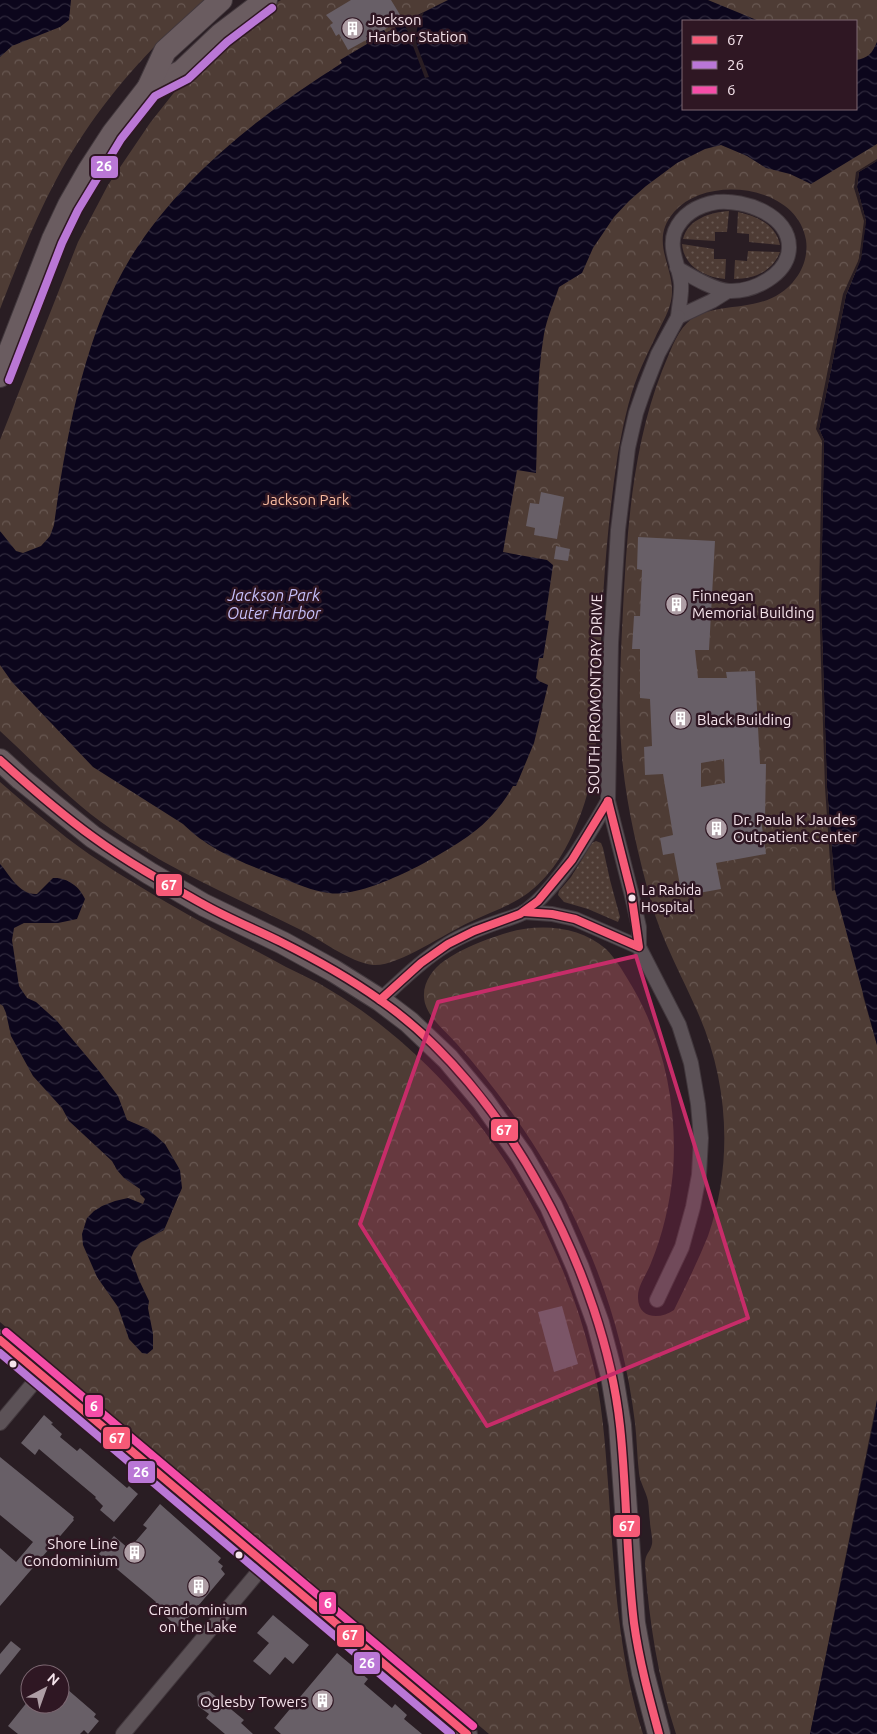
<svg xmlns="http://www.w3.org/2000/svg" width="877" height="1734" font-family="Ubuntu,sans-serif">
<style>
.grass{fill:url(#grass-dots)}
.park{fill:url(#park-crowns);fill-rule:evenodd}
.water{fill:url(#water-waves)}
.pier{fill:#291d23}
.building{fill:#685f67;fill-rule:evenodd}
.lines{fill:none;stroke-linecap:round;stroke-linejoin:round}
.street-casing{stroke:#42383d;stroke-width:16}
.secondary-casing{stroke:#42383d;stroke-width:22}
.primary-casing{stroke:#42383d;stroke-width:24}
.street{stroke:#5c5257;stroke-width:14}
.secondary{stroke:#5f5358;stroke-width:20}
.primary{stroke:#6a5c60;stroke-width:22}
.bus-1-casing{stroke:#2f1723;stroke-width:11}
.bus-2-casing{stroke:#2f1723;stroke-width:11}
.bus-3-casing{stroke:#2f1723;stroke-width:11}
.bus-1{stroke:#f75a77;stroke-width:8}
.bus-2{stroke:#ba77d6;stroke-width:8}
.bus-3{stroke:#f54da8;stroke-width:8}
.marked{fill:#c72c69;fill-opacity:0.2;stroke:#c72c69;stroke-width:4;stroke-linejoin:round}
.bus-dot{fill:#f5e3eb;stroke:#2f1723;stroke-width:2}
.labels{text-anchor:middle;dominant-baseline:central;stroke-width:5;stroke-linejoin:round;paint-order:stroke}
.bus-label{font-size:14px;fill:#f5e3eb;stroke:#2f1723;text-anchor:start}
.poi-label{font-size:15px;fill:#f5e3eb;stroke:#2f1723;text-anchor:start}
.park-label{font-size:15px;fill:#f8bb9f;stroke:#2f1723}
.street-label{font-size:15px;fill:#f5e3eb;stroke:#2f1723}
.water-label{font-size:16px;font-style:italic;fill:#c6bff9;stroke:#2f1723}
.line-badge{stroke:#2f1723;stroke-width:2}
.badge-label{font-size:14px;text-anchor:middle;font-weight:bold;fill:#fff}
</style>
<defs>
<pattern id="grass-dots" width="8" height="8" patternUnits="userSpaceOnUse" patternTransform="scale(1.25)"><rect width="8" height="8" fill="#4e3c35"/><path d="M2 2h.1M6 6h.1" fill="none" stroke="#685852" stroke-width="1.8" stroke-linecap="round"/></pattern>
<pattern id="park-crowns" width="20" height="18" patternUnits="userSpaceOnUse" patternTransform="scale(1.25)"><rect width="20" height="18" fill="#4e3c35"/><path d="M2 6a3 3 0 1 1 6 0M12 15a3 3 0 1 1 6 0" fill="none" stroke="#685852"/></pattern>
<pattern id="water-waves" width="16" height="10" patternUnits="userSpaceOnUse" patternTransform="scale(1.25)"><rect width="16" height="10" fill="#0c061c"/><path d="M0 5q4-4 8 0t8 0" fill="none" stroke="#302a3d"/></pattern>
</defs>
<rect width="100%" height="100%" fill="#291d23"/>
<!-- grass -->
<g class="grass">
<path d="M729 211 727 232H715V241L683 239C688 219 711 212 729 211Z"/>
<path d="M738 212C756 216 776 224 780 245L749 242V234L737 233Z"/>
<path d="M682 244 714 249V259H726L725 279C705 277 684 267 682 244Z"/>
<path d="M748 251 780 252C772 272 754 279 734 279L735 260 747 261Z"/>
<polygon points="596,841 601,843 603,848 610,880 620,917 618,922 588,909 564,902 558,895 559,891 571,877 592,843"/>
</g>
<!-- park -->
<g class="park">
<path d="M0 0H207C192 13 176 26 161 40 120 81 83 129 56 180 34 221 17 265 0 309Z"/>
<path d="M281 0H877V42L873 51 877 56V161L859 172 866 221 824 440 863 996 877 1045V1400L810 1734H676C658 1679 649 1621 645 1564 645 1553 650 1553 652 1544 653 1538 650 1528 650 1522 649 1515 649 1507 648 1501 646 1491 640 1483 639 1473 637 1457 637 1440 635 1423 626 1346 602 1272 567 1203 538 1146 499 1091 456 1043 445 1030 425 1016 424 997 423 982 433 969 444 961 461 949 484 940 503 934 537 923 578 925 606 949 615 958 621 968 627 978 663 1035 678 1105 673 1172 670 1203 663 1234 651 1263 647 1274 638 1285 638 1296 637 1319 660 1320 674 1310 686 1285 698 1261 708 1236 733 1164 729 1083 698 1013 682 976 662 941 651 902 637 850 624 797 621 743 618 699 621 653 623 609 627 529 633 445 662 371 669 355 675 335 687 323 713 297 767 319 796 278 804 268 808 253 806 240 797 185 707 174 674 212 647 243 678 269 671 301 668 315 660 326 655 338 649 350 643 363 638 375 628 400 623 427 618 453 607 524 602 597 600 668 598 722 598 776 576 826 565 854 545 884 519 899 504 908 486 914 470 922 445 933 398 967 373 965 349 962 322 940 301 930 236 898 170 870 111 829 70 801 36 764 0 731V440L78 242 108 185 150 123 176 90 200 64 271 6ZM683 21H856V109H683Z"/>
<path d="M0 782C22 801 44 820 67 838 97 861 132 882 166 902 205 925 246 945 286 967 300 974 316 981 330 990 463 1070 555 1210 592 1360 602 1400 605 1442 608 1483 614 1567 617 1653 643 1734H489L0 1322Z"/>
</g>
<!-- water -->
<g class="water">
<polygon points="0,0 71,0 69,20 60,27 12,46 0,57"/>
<path d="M448 0H708L759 21H683V109H856V60C868 58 872 54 877 42V144L811 184 790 174 766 168 747 156 721 145 705 149 677 163 646 186 629 201 614 217 593 248 582 273 559 287C554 302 547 318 544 334 536 380 538 426 536 473L517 470 503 552 547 560 553 565 545 620 549 621 543 658H539L536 678 539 681 548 685 534 743 516 786H513C503 804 489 821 471 834 443 855 365 899 329 893 312 891 295 883 279 877 244 863 210 851 183 824L93 767 12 682 0 665V531L16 551 23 553 41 546 50 536 54 525C66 437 84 334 131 257 182 175 261 114 342 63L340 60 367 44 366 41 368 39 364 32 384 30 386 33 404 22Z"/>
<polygon points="877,161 877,1045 835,890 827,787 821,600 824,440 819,429 846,295 861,259 866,221 857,187 859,172"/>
<path d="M0 864C10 875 19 895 37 894L53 878C67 877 80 887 85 899L77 919 58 923H24L14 928 12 940 19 986 27 998 36 1002 57 1021 99 1071 118 1096 127 1120 148 1129 165 1144 180 1170 182 1188 164 1230 140 1243 134 1251 131 1258 139 1280 149 1301 148 1308 153 1334V1349L147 1354 142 1353 129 1339 118 1307 97 1277 83 1245 82 1234 87 1218 94 1211 102 1206 115 1201 128 1198 143 1204 145 1199 140 1194V1189L124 1178 117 1170 112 1161 69 1121 62 1108 33 1076 11 1036 6 1013 3 1006 0 1004Z"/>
<polygon points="877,1400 877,1734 810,1734 873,1424"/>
</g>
<!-- pier -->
<g class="pier">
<polygon points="424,12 417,29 416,37 417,46 429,77 425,78 404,22"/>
<polygon points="877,159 877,161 859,172 857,187 866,221 861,259 846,295 819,429 824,440 821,600 827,787 835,890 832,891 825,787 819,600 822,441 816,429 843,294 859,259 864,221 854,188 856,172"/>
</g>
<!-- building -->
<g class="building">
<polygon points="351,0 391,0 402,18 384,30 366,36 368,39 348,50 339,34 336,36 330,25 333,23 326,15"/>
<polygon points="541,492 564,497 557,539 534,535 535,528 526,526 530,503 539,504"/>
<path d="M638 537 715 541 709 650H695L698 678H727L726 672 755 671 760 764H766L765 819 761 820 766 854 716 863 721 889 682 896 674 853 663 855 660 838 673 835 663 774 645 775 644 747 652 746 650 699 640 698V649H632L634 616H640L642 570 637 569ZM724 759 725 783 701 787V763Z"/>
<polygon points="556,546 570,549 568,561 554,559"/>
<polygon points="562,1306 578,1364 554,1372 538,1312"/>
<polygon points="44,1415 53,1423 51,1424 62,1434 60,1437 77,1451 80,1448 127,1488 129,1486 138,1494 114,1522 100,1510 103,1506 95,1498 96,1497 59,1466 39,1449 35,1455 21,1443"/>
<polygon points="0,1457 74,1517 73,1519 74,1520 0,1606 0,1548 16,1562 33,1542 0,1515"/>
<polygon points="160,1504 221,1558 218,1562 223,1566 221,1569 225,1574 182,1625 181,1623 178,1627 153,1606 156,1602 99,1554 114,1536 129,1549 147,1528 143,1525"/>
<polygon points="273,1615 309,1645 293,1664 285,1657 270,1675 253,1661 269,1643 257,1633"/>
<polygon points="11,1641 21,1649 0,1675 0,1654"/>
<polygon points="337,1653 368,1679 364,1684 392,1708 395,1704 407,1715 404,1719 422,1734 281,1734 274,1728"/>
<polygon points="60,1683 96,1714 94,1717 99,1721 88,1734 84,1730 80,1734 18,1734 8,1726 28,1701 30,1704 60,1704"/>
<polygon points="209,1691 244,1720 241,1723 253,1734 225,1734 206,1718 209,1714 198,1706 197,1696 200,1693"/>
</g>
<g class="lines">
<defs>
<g id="street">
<path d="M677 268C691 276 713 290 729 291 753 292 788 275 789 248 790 215 744 199 717 202 699 205 683 213 675 231 668 249 679 265 681 283 682 294 679 305 678 317L712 301 728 291"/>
<polyline points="524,912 552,914 575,919 639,947"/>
<path d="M380 1000C402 980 423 959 448 944 464 934 483 927 501 921 509 918 519 916 526 911 558 887 588 836 608 801"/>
<polyline points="657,1300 682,1247 693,1207 699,1175 701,1138 698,1104 691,1063 679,1025 639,947 639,927 632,896 608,801 611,643 618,530 628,448 636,413 645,387 658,354 678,317"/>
<polyline points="0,1423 41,1374"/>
<polyline points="123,1734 265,1564"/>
</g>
<polyline id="secondary" points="0,1340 467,1734"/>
<g id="primary">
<polyline points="148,88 182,71 221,34 266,0"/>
<polyline points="0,376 53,239 69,205 89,170 113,133 148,88 165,51 221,0"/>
<polyline points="0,760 21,779 93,837 149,873 204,905 283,943 334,971 380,1000 409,1022 448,1059 483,1101 522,1156 551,1206 578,1268 598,1323 612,1376 620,1425 634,1623 643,1673 659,1734"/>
</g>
</defs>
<!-- street casing -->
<use href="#street" class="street-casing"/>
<!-- secondary casing -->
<use href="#secondary" class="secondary-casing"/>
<!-- primary casing -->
<use href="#primary" class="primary-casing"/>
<!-- street -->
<use href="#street" class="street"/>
<!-- secondary -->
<use href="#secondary" class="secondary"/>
<!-- primary -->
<use href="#primary" class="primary"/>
<defs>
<g id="bus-1">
<path d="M0 760C30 787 61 814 93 837 127 862 165 883 201 903 227 918 255 929 281 942 315 959 349 978 380 1000 506 1087 604 1276 620 1426 627 1491 626 1557 634 1623 639 1660 649 1697 659 1734"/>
<polyline points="524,912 552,914 575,919 639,947 631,892 608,801"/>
<polyline points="380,1000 421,963 448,944 474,931 520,914 538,901 572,860 608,801"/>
<polyline points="0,1340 467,1734"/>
</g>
<g id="bus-2">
<polyline points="9,380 62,243 78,210 121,139 155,96 188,79 227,42 272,8"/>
<polyline points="0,1353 451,1734"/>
</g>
<polyline id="bus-3" points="6,1332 473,1726"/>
</defs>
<!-- bus-1 casing -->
<use href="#bus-1" class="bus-1-casing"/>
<!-- bus-2 casing -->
<use href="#bus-2" class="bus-2-casing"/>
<!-- bus-3 casing -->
<use href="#bus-3" class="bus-3-casing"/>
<!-- bus-1 -->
<use href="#bus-1" class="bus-1"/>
<!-- bus-2 -->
<use href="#bus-2" class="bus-2"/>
<!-- bus-3 -->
<use href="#bus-3" class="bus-3"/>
</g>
<!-- marked area -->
<path class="marked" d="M636 956 748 1318 487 1426 360 1224 438 1002Z"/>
<!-- icons -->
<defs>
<symbol id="building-disc" viewBox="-11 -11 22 22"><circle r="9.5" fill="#ae9ea5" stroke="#2f1723"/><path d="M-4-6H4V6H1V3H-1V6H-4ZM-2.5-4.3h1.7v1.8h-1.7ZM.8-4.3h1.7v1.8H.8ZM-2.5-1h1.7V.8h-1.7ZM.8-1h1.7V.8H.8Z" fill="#fff"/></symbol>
</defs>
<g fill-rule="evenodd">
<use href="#building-disc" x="340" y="16" width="25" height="25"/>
<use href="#building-disc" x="664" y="592" width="25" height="25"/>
<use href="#building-disc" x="668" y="706" width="25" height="25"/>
<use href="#building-disc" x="704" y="816" width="25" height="25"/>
<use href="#building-disc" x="122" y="1540" width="25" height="25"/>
<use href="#building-disc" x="186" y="1574" width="25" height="25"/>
<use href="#building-disc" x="310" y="1688" width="25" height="25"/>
</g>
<!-- markers -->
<g class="bus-dot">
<circle cx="632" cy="898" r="4.5"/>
<circle cx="13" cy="1364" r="4.5"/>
<circle cx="239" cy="1555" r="4.5"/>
</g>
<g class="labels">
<!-- bus labels -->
<g class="bus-label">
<text x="641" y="890">La Rabida<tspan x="641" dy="17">Hospital</tspan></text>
</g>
<!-- poi labels -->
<g class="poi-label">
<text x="368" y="19">Jackson<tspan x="368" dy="17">Harbor Station</tspan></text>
<text x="692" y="595">Finnegan<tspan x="692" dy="17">Memorial Building</tspan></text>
<text x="697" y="719">Black Building</text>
<text x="733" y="819">Dr. Paula K Jaudes<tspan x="733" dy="17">Outpatient Center</tspan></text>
<text x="118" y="1543" text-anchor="end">Shore Line<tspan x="118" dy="17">Condominium</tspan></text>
<text x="198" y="1609" text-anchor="middle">Crandominium<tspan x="198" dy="17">on the Lake</tspan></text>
<text x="307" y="1701" text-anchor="end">Oglesby Towers</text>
</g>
<!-- park labels -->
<g class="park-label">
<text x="306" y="499">Jackson Park</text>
</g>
<!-- street labels -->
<g class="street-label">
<text transform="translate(595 694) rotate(-89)">SOUTH PROMONTORY DRIVE</text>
</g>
<!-- water labels -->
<g class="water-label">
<text x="274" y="595">Jackson Park<tspan x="274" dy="18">Outer Harbor</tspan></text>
</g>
</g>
<g class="line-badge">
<rect x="90" y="155" width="29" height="24" rx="5" fill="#ba77d6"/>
<rect x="155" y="873" width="28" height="24" rx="5" fill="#f75a77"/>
<rect x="490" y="1118" width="29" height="24" rx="5" fill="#f75a77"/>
<rect x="84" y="1394" width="20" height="24" rx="5" fill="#f54da8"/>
<rect x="102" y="1426" width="29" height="24" rx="5" fill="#f75a77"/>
<rect x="127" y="1460" width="29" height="24" rx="5" fill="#ba77d6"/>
<rect x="612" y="1514" width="29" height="24" rx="5" fill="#f75a77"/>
<rect x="318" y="1591" width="19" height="24" rx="5" fill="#f54da8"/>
<rect x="336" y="1624" width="29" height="24" rx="5" fill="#f75a77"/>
<rect x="353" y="1651" width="28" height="24" rx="5" fill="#ba77d6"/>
</g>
<g class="badge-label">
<text x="104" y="171">26</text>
<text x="169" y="890">67</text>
<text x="504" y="1135">67</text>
<text x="94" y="1411">6</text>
<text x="117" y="1443">67</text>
<text x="141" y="1477">26</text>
<text x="627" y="1531">67</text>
<text x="328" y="1608">6</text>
<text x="350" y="1640">67</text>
<text x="367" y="1668">26</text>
</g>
<!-- legend -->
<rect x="682" y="20" width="175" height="90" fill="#2f1723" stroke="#7e6973"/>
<rect x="692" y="36" width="25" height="8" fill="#f75a77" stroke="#7e6973"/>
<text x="727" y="45" font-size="15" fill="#f5e3eb">67</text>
<rect x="692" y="61" width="25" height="8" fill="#ba77d6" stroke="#7e6973"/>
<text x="727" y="70" font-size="15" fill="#f5e3eb">26</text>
<rect x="692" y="86" width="25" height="8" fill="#f54da8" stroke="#7e6973"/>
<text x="727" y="95" font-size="15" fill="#f5e3eb">6</text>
<!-- north arrow -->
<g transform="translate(45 1689) rotate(41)"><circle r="24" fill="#2f1723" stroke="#7e6973"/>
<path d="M0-4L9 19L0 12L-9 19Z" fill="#ae9ea5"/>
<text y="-8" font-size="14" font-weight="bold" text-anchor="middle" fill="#f5e3eb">N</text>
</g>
</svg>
